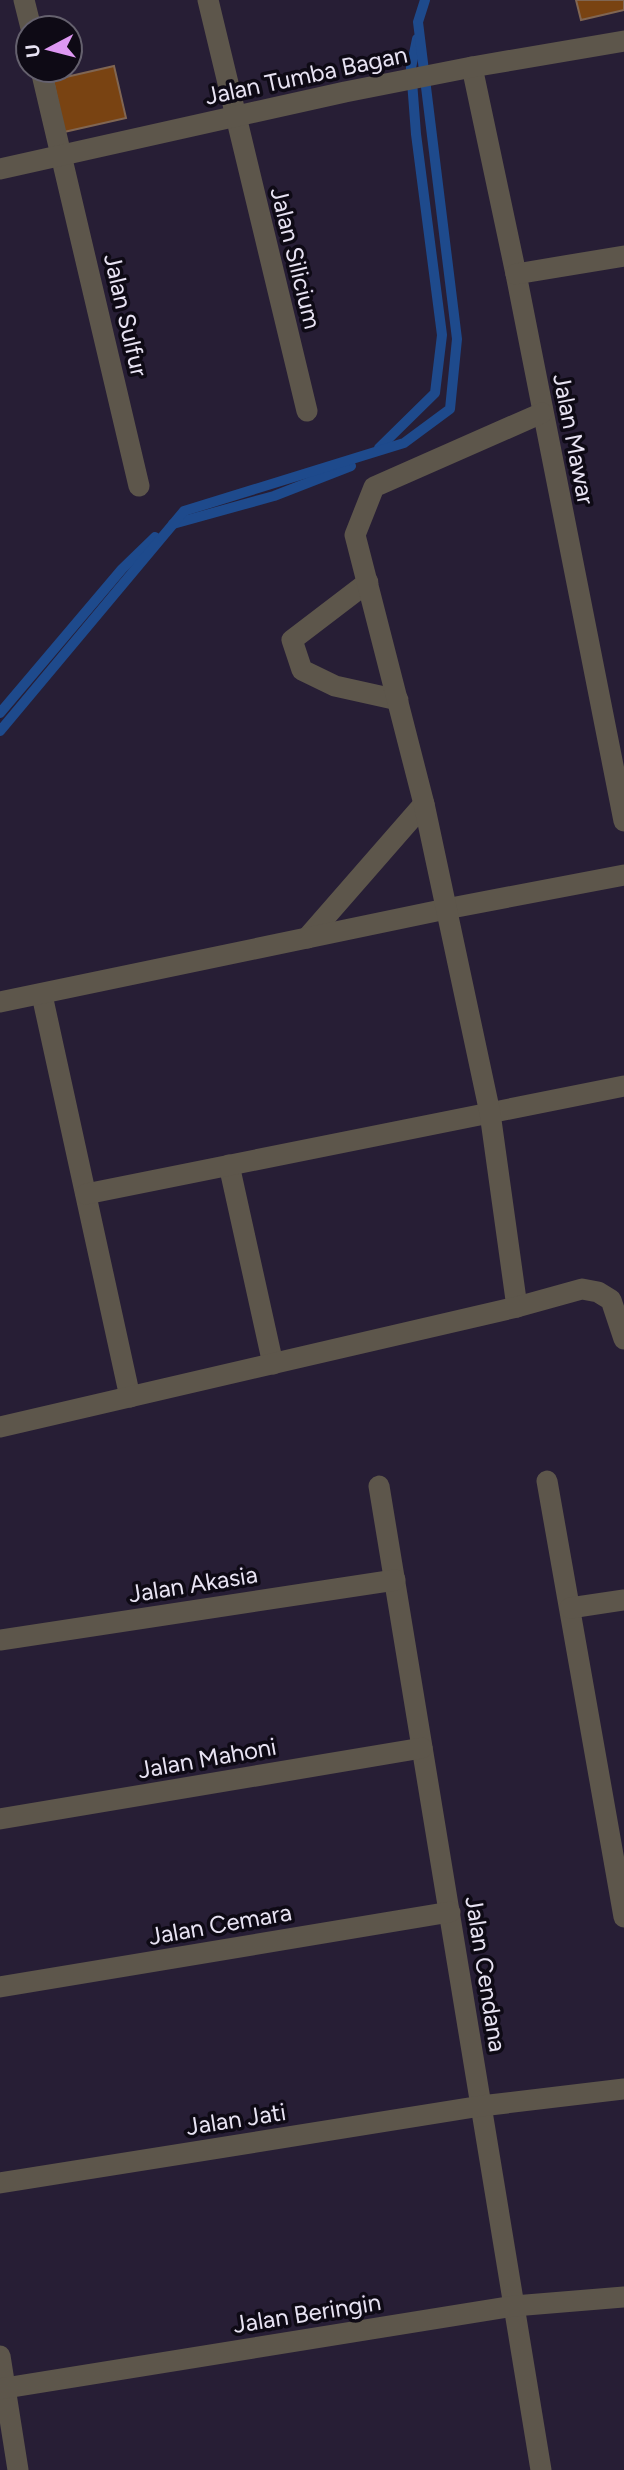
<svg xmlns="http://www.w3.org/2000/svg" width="624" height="2470" font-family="Figtree,sans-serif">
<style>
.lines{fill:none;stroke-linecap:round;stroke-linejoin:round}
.stream{stroke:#1e4a8c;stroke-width:10}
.building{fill:#794312;stroke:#806653;stroke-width:2}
.minor{stroke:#5d564b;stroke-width:21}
.labels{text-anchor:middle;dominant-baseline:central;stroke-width:7;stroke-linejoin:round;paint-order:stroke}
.street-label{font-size:24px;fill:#e8e3f3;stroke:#0e0a15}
</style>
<rect width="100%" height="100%" fill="#271e35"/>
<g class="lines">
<!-- stream -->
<g class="stream">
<polyline points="379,448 435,393 442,335 416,134 411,68 417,39"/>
<polyline points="173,524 274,496 351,466"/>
<polyline points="0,713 122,569 155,537"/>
<polyline points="0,731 184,511 404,443 450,409 457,339 418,22 425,0"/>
</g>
</g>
<!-- building -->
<g class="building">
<polygon points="576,0 624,0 624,10 581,20"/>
<polygon points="114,66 126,118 64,132 53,80"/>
</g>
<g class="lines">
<!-- minor -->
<g class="minor">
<polyline points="24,0 31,28"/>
<polyline points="208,0 307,411"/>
<polyline points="472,67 516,274 624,821"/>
<polyline points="41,70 139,486"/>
<polyline points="0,169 345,92 472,67 624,41"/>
<polyline points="516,274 624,256"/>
<polyline points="368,582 292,640 302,670 335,686 398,700"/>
<polyline points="307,938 424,804"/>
<polyline points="42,995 130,1397"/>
<polyline points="0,1002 446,909 624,875"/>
<polyline points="229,1165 273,1364"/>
<polyline points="86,1194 624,1086"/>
<polyline points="517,1307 490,1113 424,804 355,535 374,487 542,413"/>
<polyline points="0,1427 517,1307 582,1289 598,1292 611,1300 624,1339"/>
<polyline points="547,1481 624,1917"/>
<polyline points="379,1486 541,2470"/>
<polyline points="570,1608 624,1600"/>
<polyline points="0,1640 395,1580"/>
<polyline points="0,1819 422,1748"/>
<polyline points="0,1987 450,1912"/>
<polyline points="0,2183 481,2106 624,2089"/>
<polyline points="0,2356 18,2470"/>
<polyline points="0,2389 514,2306 624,2297"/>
</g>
</g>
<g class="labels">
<!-- street labels -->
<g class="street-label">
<text transform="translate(306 75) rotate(-12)">Jalan Tumba Bagan</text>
<text transform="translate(296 258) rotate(76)">Jalan Silicium</text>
<text transform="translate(126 315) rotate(77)">Jalan Sulfur</text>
<text transform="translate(574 439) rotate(79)">Jalan Mawar</text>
<text transform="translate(193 1584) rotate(-9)">Jalan Akasia</text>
<text transform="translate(207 1758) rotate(-10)">Jalan Mahoni</text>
<text transform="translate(220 1924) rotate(-10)">Jalan Cemara</text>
<text transform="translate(486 1974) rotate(81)">Jalan Cendana</text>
<text transform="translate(236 2119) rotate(-9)">Jalan Jati</text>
<text transform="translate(307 2313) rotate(-9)">Jalan Beringin</text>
</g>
</g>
<!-- north arrow -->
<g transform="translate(49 49) rotate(263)"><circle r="33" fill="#0e0a15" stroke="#65616e" stroke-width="2"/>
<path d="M0-5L12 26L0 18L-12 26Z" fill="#de98f3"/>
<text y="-10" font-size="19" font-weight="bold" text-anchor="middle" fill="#e8e3f3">U</text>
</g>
</svg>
